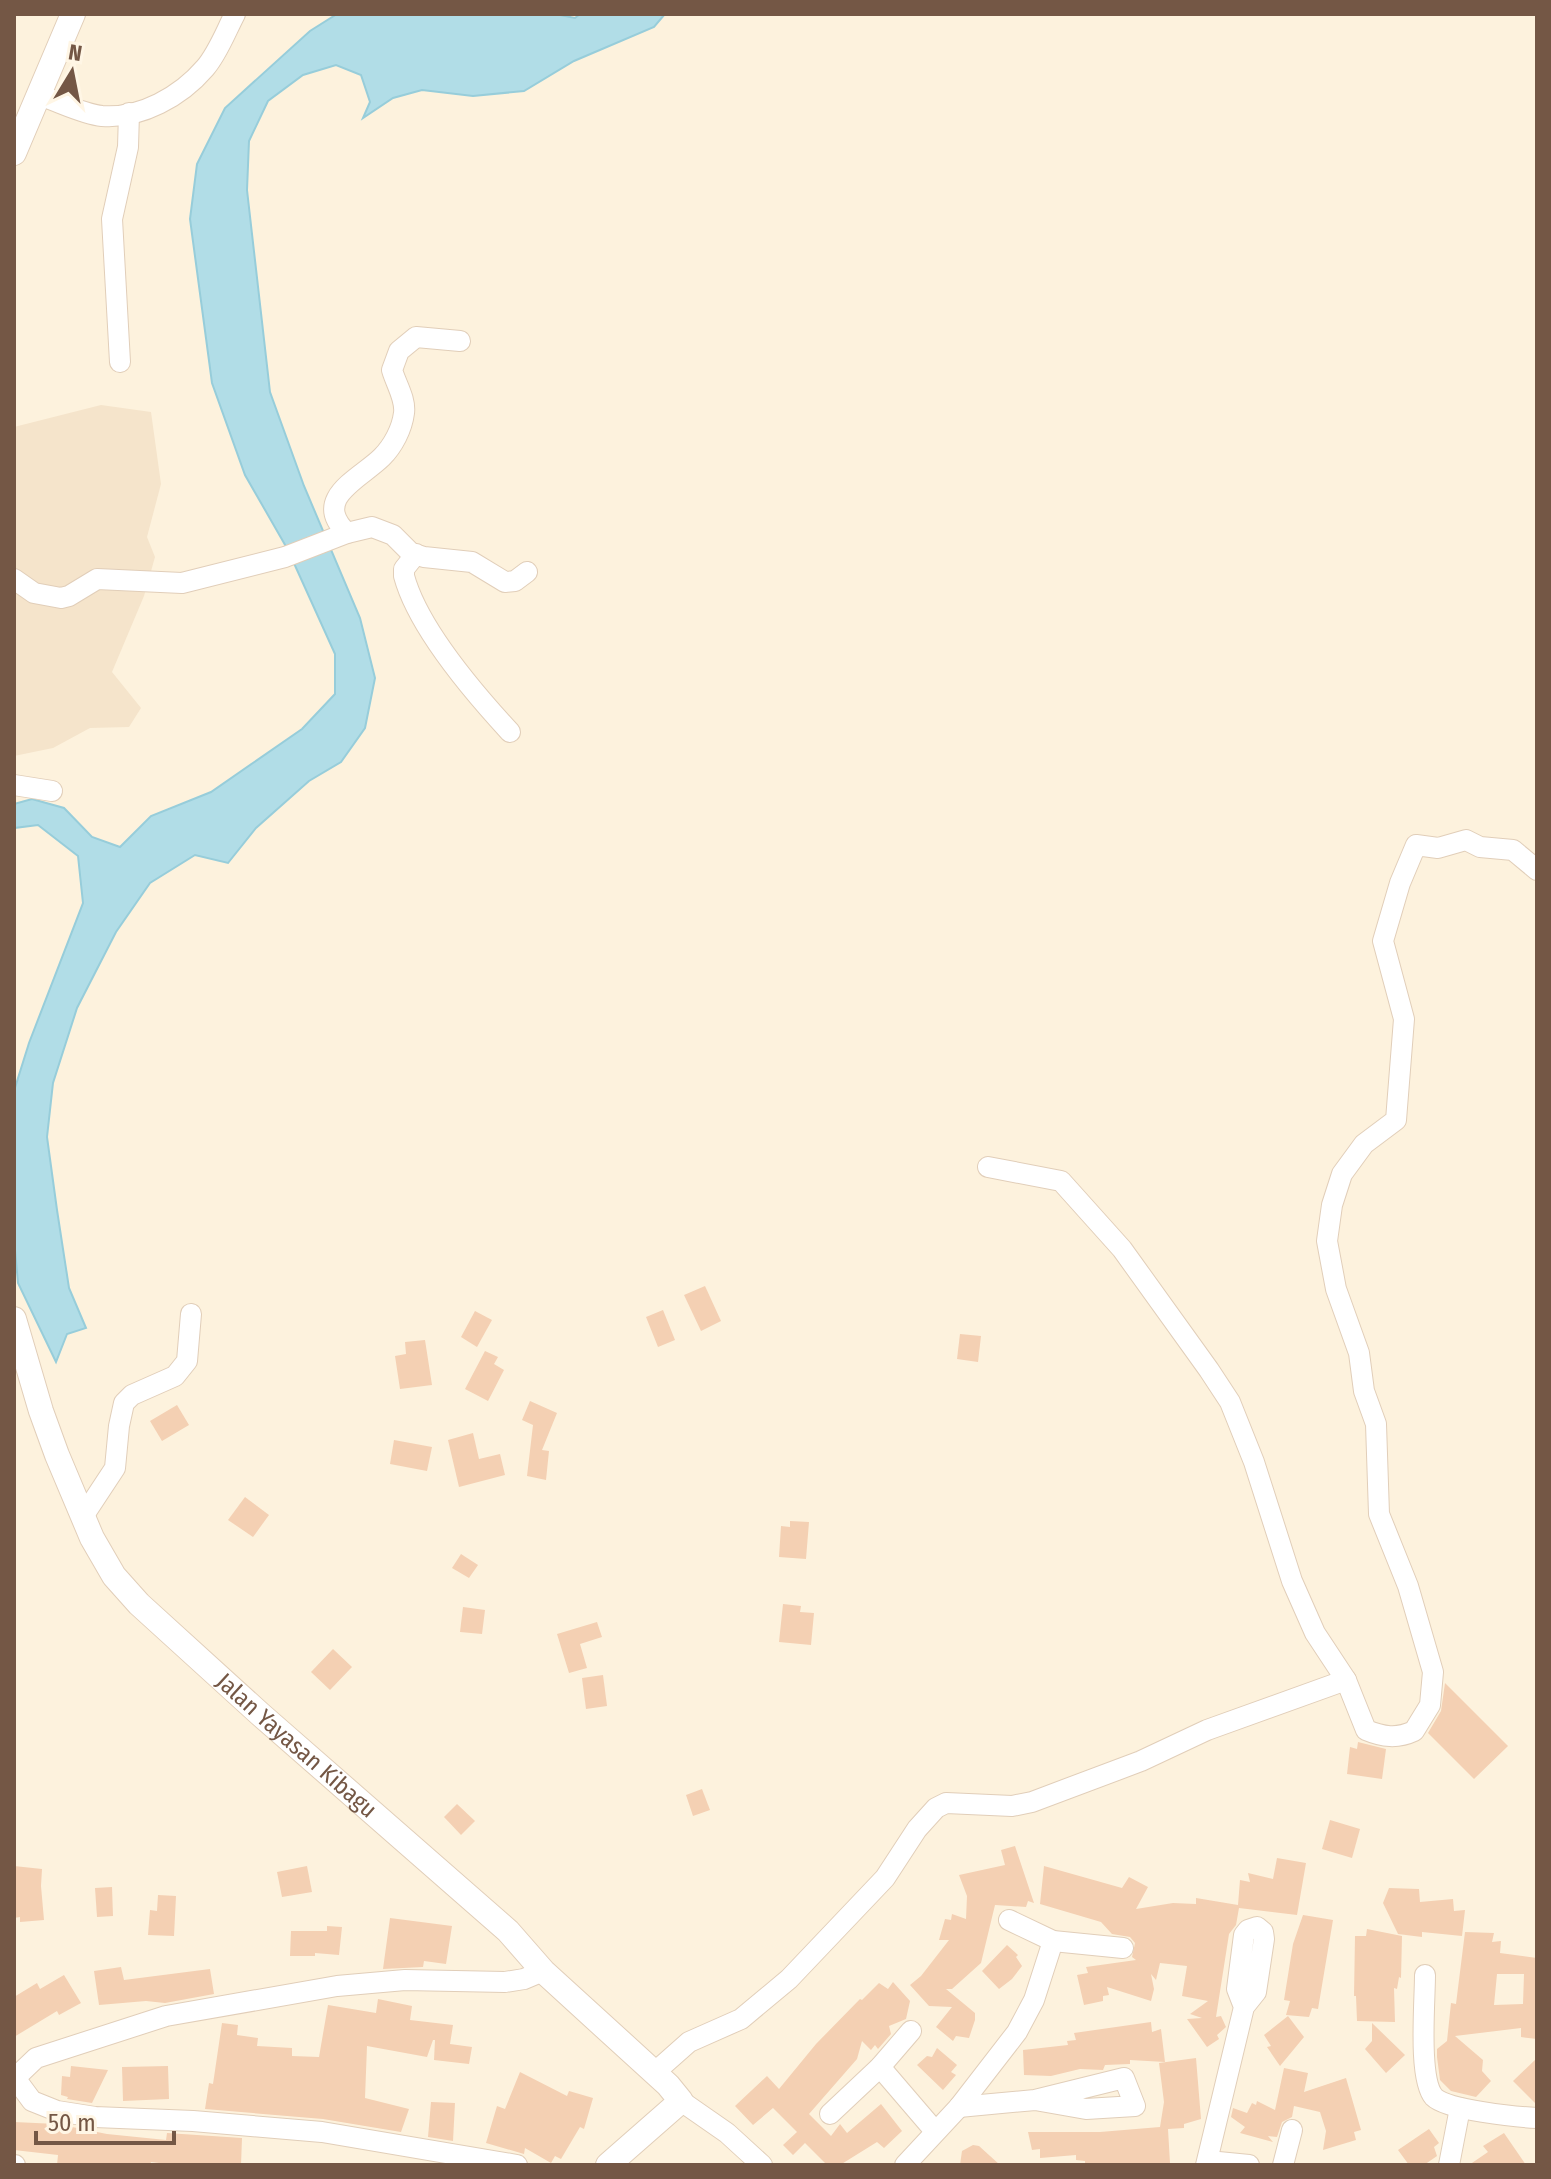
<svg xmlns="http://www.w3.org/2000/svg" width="1551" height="2179" font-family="'Fira Sans Condensed',sans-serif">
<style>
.residential{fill:#f5e4cb}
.water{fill:#b1dde7;stroke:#97cdda;stroke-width:2}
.building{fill:#f4d0b3;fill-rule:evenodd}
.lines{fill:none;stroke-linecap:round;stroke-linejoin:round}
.minor-casing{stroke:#e1ceb9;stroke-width:22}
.tertiary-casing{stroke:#e1ceb9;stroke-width:26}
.minor{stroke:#fff;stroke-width:20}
.tertiary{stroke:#fff;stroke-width:24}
.labels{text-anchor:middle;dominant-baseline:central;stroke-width:6;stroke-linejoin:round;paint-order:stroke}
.street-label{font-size:24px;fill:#745745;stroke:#fff6e5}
</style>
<rect width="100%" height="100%" fill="#fdf2dd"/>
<!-- residential -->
<polygon class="residential" points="101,405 151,412 161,484 147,537 155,557 144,596 112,672 141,708 129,727 90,728 53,748 14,756 14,427"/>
<!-- water -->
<polygon class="water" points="337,14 555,14 575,18 580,14 665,14 654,27 574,61 524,91 473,96 422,90 393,98 363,118 370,102 361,75 336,65 303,75 268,101 249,141 247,190 270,392 304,486 360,618 375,678 365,728 341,762 309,781 256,828 228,863 195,855 150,883 116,932 77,1008 53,1083 47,1137 57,1210 69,1288 86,1328 67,1334 56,1362 18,1283 14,1239 14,1091 29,1043 83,903 78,856 38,825 14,828 14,804 32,799 64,808 92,837 120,847 151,816 211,792 302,729 335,694 335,654 288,550 245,475 212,383 190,219 197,164 225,108 310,31"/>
<!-- building -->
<g class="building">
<polygon points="705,1286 721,1321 701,1331 684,1295"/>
<polygon points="663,1310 675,1340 658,1347 646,1317"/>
<polygon points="475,1311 492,1320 477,1347 461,1337"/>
<polygon points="960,1334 981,1336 978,1362 957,1359"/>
<polygon points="425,1340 432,1385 400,1389 395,1356 406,1354 405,1342"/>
<polygon points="485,1351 498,1357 494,1364 504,1370 488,1401 465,1389"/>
<polygon points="530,1401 557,1413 542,1450 549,1451 546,1480 527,1476 533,1425 522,1420"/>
<polygon points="177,1405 189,1425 162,1441 150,1421"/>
<polygon points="473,1433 479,1459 500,1454 505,1475 459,1487 448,1440"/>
<polygon points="394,1440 432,1447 427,1471 390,1464"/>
<polygon points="245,1497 269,1515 253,1537 228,1520"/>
<polygon points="790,1521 809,1522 806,1559 779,1557 781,1526 790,1527"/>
<polygon points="461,1554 478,1565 469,1578 452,1568"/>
<polygon points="783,1604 801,1606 800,1612 814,1613 811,1645 779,1642"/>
<polygon points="463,1607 485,1610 482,1634 460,1632"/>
<polygon points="597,1622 602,1637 580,1644 587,1668 569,1673 557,1634"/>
<polygon points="333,1649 352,1667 330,1690 311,1672"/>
<polygon points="603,1675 607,1706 586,1709 582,1678"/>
<polygon points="1445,1683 1508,1746 1474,1779 1428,1733 1441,1711"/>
<polygon points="1358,1742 1386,1749 1382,1779 1347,1774 1350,1747 1357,1749"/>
<polygon points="702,1789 710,1810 693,1816 686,1795"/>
<polygon points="457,1804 475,1821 461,1835 444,1817"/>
<polygon points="1330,1820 1360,1829 1352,1858 1322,1849"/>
<polygon points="1015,1846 1034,1903 1028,1901 1026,1907 995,1905 981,1963 952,1989 946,1989 975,2013 975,2020 969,2038 956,2036 953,2041 936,2027 952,2007 929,2006 910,1985 921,1976 949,1940 939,1940 945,1919 951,1920 952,1914 966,1919 967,1896 959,1875 1005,1865 1001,1850"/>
<polygon points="1277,1858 1306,1863 1297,1915 1239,1908 1236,1925 1229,1934 1216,2017 1221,2016 1226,2027 1217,2035 1219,2039 1207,2047 1187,2019 1202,2018 1190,2014 1208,2001 1182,1996 1187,1966 1160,1963 1156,1980 1151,1974 1154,1989 1151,2001 1107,1987 1109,1995 1103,1996 1103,2001 1084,2005 1077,1975 1088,1973 1086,1967 1136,1960 1132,1957 1135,1943 1130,1937 1112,1934 1101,1922 1040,1904 1044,1866 1122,1888 1129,1877 1148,1887 1136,1909 1173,1903 1196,1904 1196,1898 1238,1905 1240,1880 1250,1882 1248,1873 1273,1879"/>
<polygon points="14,1866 42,1869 41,1886 44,1920 20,1922 20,1917 14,1918"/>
<polygon points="307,1866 312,1892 282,1897 277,1872"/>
<polygon points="112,1887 113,1916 97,1917 95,1888"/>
<polygon points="1389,1888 1419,1889 1420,1902 1453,1899 1454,1911 1465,1910 1462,1936 1422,1932 1422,1937 1398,1934 1383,1903"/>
<polygon points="158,1895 176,1896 174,1936 148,1935 150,1910 157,1911"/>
<polygon points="1303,1915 1333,1920 1318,2009 1312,2008 1309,2017 1286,2015 1290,2001 1284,2000 1293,1944"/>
<polygon points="390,1918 452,1926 446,1964 424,1961 423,1967 383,1969"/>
<polygon points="327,1926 342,1927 339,1955 315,1953 315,1956 290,1956 291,1931 327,1931"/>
<polygon points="1367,1929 1402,1936 1401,1978 1399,1977 1397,1989 1394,1988 1395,2022 1357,2021 1356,1996 1354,1996 1355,1936 1366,1936"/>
<path d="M1465 1932 1494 1933 1492 1942 1501 1941 1500 1953 1537 1958V2039L1521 2037V2028L1455 2036 1483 2060 1482 2071 1491 2081 1476 2097 1451 2091 1440 2080 1437 2057V2049L1447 2041 1451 2003 1456 2004ZM1497 1974H1524L1523 2004 1494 2005Z"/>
<polygon points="1007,1945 1018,1955 1016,1957 1022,1966 1012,1979 999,1989 982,1971"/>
<polygon points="121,1967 124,1980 210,1969 214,1994 165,2003 146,2001 99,2005 94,1971"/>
<polygon points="64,1975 81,2003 59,2015 57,2011 14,2037 14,1997 37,1983 40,1989"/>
<polygon points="893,1982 910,2001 906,2019 889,2026 891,2034 878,2049 875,2045 871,2050 862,2041 857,2059 809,2114 831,2136 840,2124 847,2133 881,2104 902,2131 884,2148 877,2142 840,2165 827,2165 805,2143 793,2155 783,2145 797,2132 773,2108 753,2125 735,2106 767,2076 779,2089 816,2044 860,1999 862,2000 879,1983 888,1989"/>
<polygon points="378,1999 412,2006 410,2020 453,2025 450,2044 472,2047 469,2064 434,2060 435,2040 433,2040 427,2057 367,2046 365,2098 409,2109 401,2132 323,2119 205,2109 209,2083 213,2084 222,2023 238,2025 237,2035 258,2038 257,2046 292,2048 292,2056 319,2057 328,2005 376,2013"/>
<polygon points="1288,2016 1304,2037 1280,2066 1267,2047 1271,2046 1264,2035"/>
<polygon points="1151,2022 1152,2032 1161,2029 1165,2062 1130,2060 1130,2064 1105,2065 1103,2070 1080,2069 1051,2076 1024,2075 1023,2050 1068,2045 1067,2041 1076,2040 1074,2033"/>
<polygon points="1372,2023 1405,2055 1386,2073 1365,2049 1372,2041"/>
<polygon points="937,2048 957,2065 951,2072 956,2075 943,2090 917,2065 927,2056 932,2057"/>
<polygon points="1196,2058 1201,2119 1184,2124 1184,2128 1168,2129 1170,2163 1085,2165 1085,2161 1076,2160 1076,2155 1040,2158 1040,2149 1032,2150 1028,2132 1100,2132 1160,2127 1164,2102 1159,2063"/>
<polygon points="1537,2058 1537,2105 1513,2081"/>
<polygon points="71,2066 108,2070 92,2103 67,2099 68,2097 61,2095 62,2076 70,2077"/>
<polygon points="168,2066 169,2099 123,2101 122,2067"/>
<polygon points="1284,2068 1308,2073 1304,2092 1346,2078 1361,2130 1354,2132 1356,2140 1323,2150 1326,2131 1320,2112 1294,2106 1292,2117 1282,2122 1277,2137 1268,2136 1273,2142 1240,2133 1245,2127 1231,2117 1233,2108 1247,2113 1252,2103 1256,2105 1257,2101 1275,2110"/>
<polygon points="520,2072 567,2096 569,2091 593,2098 584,2129 580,2127 561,2159 555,2156 551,2163 525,2148 524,2154 486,2143 497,2106 505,2109"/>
<polygon points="431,2102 455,2103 453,2141 428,2137"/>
<polygon points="14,2122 57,2124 107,2134 166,2140 167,2133 242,2138 241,2165 175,2165 151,2162 150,2165 57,2165 58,2155 14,2150"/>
<polygon points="1429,2129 1439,2143 1434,2147 1437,2156 1424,2165 1409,2165 1398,2150"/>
<polygon points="1504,2133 1526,2165 1469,2165 1488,2152 1483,2146"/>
<polygon points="973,2145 979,2146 1000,2165 960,2165 962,2151"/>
</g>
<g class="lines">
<defs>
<g id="minor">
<path d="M38 95C58 101 82 114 102 116 141 119 181 96 205 68 218 53 226 31 235 14"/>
<polyline points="120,362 112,219 128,147 129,113"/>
<path d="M347 533C311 498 360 479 382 457 393 446 402 429 404 413 406 399 396 384 392 370L399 351 416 337 460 341"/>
<path d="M416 554 404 569V576C418 628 474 693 510 732"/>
<polyline points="14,579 34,593 61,598 69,596 97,579 182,583 285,557 347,533 372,527 393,535 411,553 424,557 472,562 505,582 515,581 527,572"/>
<polyline points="14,785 52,791"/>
<path d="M988 1167 1061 1181 1122 1249 1209 1370 1230 1402 1254 1462 1292 1581 1315 1633 1346 1680 1366 1730C1383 1737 1397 1739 1414 1731L1430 1705 1433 1672 1408 1586 1379 1514 1376 1424 1364 1391 1359 1353 1336 1289 1327 1241 1332 1205 1342 1174 1364 1144 1396 1120 1404 1019 1383 941 1400 883 1416 845 1438 848 1466 840 1480 847 1513 850 1537 870"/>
<polyline points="84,1515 115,1468 119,1426 124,1403 132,1395 175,1376 187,1361 191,1314"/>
<polyline points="1009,1920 1053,1941 1123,1948"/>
<path d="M1425 1975C1425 2002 1418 2079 1434 2097 1447 2110 1517 2117 1537 2118"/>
<polyline points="880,2067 934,2130"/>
<polyline points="654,2073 689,2042 741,2019 789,1979 885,1878 917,1829 936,1808 946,1803 1012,1806 1032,1802 1141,1761 1207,1730 1346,1680"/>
<polyline points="15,2078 32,2101 57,2111 95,2117 193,2121 322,2132 517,2165"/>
<polyline points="14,2079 36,2058 166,2016 337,1986 405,1980 505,1982 524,1979 543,1971"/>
<polyline points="681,2101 727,2133 762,2165"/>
<polyline points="959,2107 1035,2100 1124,2078 1135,2106 1086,2109 1035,2100"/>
<polyline points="830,2114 880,2067 911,2031"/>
<polyline points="1208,2161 1249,2165"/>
<polyline points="14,2165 15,2165"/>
<polyline points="905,2165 959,2107 1017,2032 1034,2000 1053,1941"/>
<polyline points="1206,2165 1244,2007 1256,1992 1264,1939 1263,1932 1257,1927 1248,1930 1244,1935 1237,1989 1244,2007"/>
<polyline points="1283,2165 1292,2130"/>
<polyline points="1449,2165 1460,2108"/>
</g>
<g id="tertiary">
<polyline points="14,153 73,14"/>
<path id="s1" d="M14 1319 41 1411 57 1455 92 1538 114 1576 139 1604 260 1714 508 1931 543 1971 668 2085 681 2101 608 2165"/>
</g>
</defs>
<!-- minor casing -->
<use href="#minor" class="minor-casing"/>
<!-- tertiary casing -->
<use href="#tertiary" class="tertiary-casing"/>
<!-- minor -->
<use href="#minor" class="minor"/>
<!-- tertiary -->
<use href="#tertiary" class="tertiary"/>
</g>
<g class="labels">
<!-- street labels -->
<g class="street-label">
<text stroke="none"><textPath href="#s1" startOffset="526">Jalan Yayasan Kibagu</textPath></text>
</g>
</g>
<!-- border -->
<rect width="1551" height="2179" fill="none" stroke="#745745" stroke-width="32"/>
<!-- north arrow -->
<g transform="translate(72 72) rotate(10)" stroke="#fff6e5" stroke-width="6" paint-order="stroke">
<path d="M0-6L14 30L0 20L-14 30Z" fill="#745745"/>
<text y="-12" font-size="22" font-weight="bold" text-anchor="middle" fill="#745745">N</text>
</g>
<!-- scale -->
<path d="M36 2131v12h138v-12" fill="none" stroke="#745745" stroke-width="4"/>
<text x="48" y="2131" font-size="24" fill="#745745" stroke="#fff6e5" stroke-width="6" paint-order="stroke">50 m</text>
</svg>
